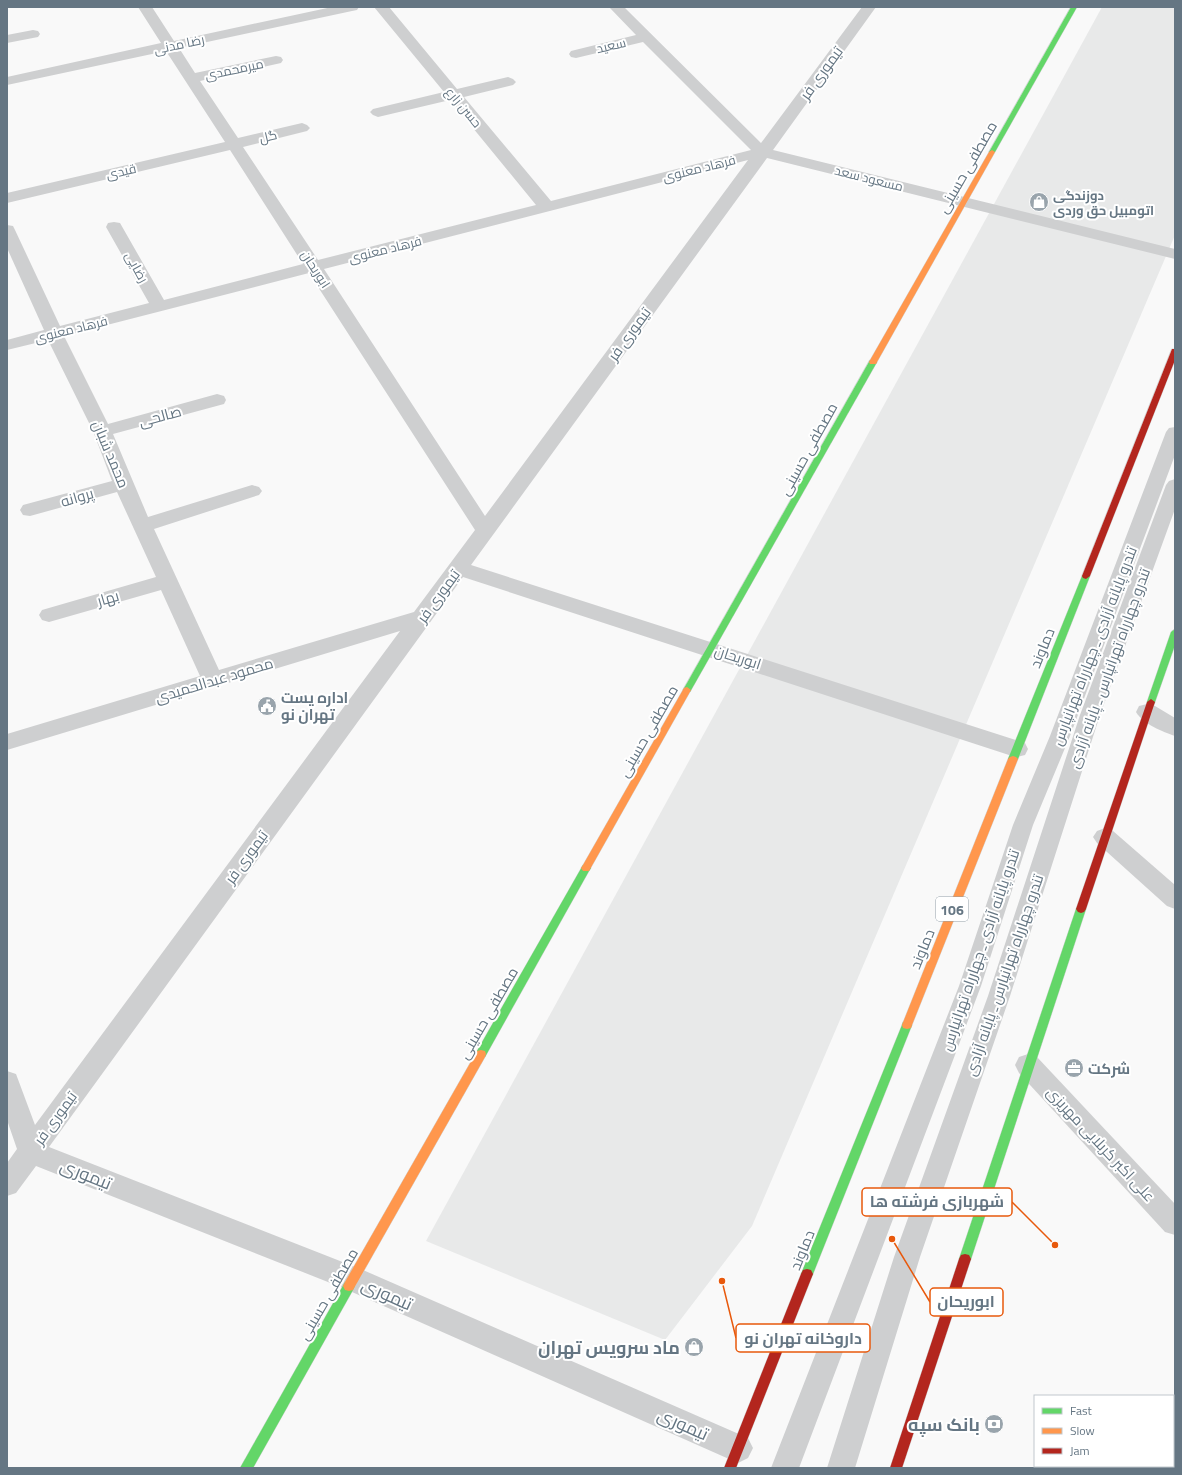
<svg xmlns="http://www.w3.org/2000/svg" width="1182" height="1475" font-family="'Titillium Web',Cairo,sans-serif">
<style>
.built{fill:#e8e9e9}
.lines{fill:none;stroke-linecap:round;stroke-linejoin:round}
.fast-casing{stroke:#d5d6d7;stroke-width:1}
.slow-casing{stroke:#d5d6d7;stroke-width:1}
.jam-casing{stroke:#d5d6d7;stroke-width:1}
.lane{fill:#cecfd0;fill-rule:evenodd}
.street{fill:#cecfd0;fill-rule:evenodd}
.fast{fill:#63d668;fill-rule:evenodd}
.slow{fill:#ff974d;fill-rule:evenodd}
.jam{fill:#b3261e;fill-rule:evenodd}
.labels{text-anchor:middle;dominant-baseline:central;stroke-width:4;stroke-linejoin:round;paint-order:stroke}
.far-street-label{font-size:13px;fill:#657683;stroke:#fff}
.far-poi-label{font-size:13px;font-weight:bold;fill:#657683;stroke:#fff;text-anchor:start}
.shield{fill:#fff;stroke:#939fa8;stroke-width:1}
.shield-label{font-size:14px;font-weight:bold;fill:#657683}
.street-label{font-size:15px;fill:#657683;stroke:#fff}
.poi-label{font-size:15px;font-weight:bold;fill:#657683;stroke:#fff;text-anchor:start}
.near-street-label{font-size:18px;fill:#657683;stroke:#fff}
.near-poi-label{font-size:18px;font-weight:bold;fill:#657683;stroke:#fff;text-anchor:end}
.leader{fill:none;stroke:#e8590c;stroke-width:1.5}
.callout-dot{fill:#e8590c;stroke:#fff;stroke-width:1.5}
.callout{fill:#fff;stroke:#e8590c;stroke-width:1.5}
.callout-label{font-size:16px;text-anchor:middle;font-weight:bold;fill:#657683}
</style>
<rect width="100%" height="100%" fill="#f9f9f9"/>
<!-- built -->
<polygon class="built" points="1102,7 1175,7 1175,235 752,1226 665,1340 426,1241"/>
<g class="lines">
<defs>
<g id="fast">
<polygon points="1071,7 1077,7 995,152 990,153 989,152"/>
<polygon points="870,360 876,360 877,362 690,692 684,692 683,690"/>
<polygon points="1086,573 1090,576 1018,759 1016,761 1010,761 1008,759 1082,576"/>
<polygon points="1175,629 1175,645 1155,702 1154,704 1148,704 1147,702 1171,632"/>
<polygon points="586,864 589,865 591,868 589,871 485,1057 481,1058 477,1057 476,1054 477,1051 583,865"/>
<polygon points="1081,905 1084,906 1086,909 971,1259 969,1263 965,1264 961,1263 959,1259 1076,909 1078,906"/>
<polygon points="907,1021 911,1022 912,1025 813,1274 811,1278 807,1279 803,1278 801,1274 902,1025 903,1022"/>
<polygon points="349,1281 353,1282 355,1286 353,1290 253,1468 240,1468 345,1282"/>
</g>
<g id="slow">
<polygon points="992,150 995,152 877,362 876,364 870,364 869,362 989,152"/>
<polygon points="687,687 691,690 589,871 583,871 581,868 583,865 684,688"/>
<polygon points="1013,756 1016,757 1018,759 912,1025 911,1028 907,1029 903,1028 902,1025 1008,759 1010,757"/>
<polygon points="481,1050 485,1051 486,1054 485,1057 353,1290 349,1291 345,1290 343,1286 345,1282 477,1051"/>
</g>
<g id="jam">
<polygon points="1172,349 1175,349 1175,360 1090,576 1086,579 1083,578 1082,576"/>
<polygon points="1151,699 1155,702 1086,909 1084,912 1081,913 1078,912 1076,909 1147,702"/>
<polygon points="965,1254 969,1255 971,1259 902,1468 890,1468 959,1259 961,1255"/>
<polygon points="807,1269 811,1270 813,1274 736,1468 724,1468 801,1274 803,1270"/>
</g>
</defs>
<!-- fast casing -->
<use href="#fast" class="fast-casing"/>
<!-- slow casing -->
<use href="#slow" class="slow-casing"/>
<!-- jam casing -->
<use href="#jam" class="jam-casing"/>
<!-- lane -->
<g class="lane">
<polygon points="1175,427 1175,455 1070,736 1033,825 981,986 799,1468 771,1468 959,986 1013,825 1050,736 1166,432 1169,428"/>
<polygon points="1175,479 1175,509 1100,715 1010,996 920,1257 855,1468 827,1468 894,1257 988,996 1080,715 1166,485 1169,481"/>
</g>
<!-- street -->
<g class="street">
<path d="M138 7H152L174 41 332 7H359L357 10 352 11 179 48 195 73 276 56 281 57 283 60 281 63 200 81 238 138 302 123 307 125 310 128 307 131 243 147 318 260 536 205 450 100 378 117 373 115 370 112 373 109 444 92 374 7H389L457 89 508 77 513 79 516 82 513 85 464 97 551 201 751 150 643 42 576 58 571 57 569 54 571 51 636 35 609 7H624L761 143 862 7H876L773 150 1175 249V259L767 158 471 565 1025 743 1028 749 1025 755 1017 757 1009 755 463 577 49 1147 363 1270 748 1438 753 1448 748 1458 738 1463 343 1288 36 1166 16 1193 7 1196V1163L17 1149 7 1120V1071L16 1074 35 1125 400 631 7 750V734L200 676 161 590 49 622 42 620 39 615 42 610 156 577 117 492 30 516 23 515 20 510 23 505 112 481 93 431 48 340 7 350V340L44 330 7 248V225L13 226 15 230 60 326 149 303 106 227 108 223 114 222 120 223 164 300 303 264 230 150 7 203V193L225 142 166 51 7 85V77L161 43ZM748 160 485 516 324 269ZM309 273 475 530 414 612 219 670 154 529 259 495 262 491 259 487 252 485 148 517 113 434 224 404 226 400 224 396 217 394 108 424 64 336Z"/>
<polygon points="33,30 38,31 40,34 38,37 7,43 7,35"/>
<path d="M1147 704 1155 706 1175 718V736C1163 732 1143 724 1136 712L1139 706Z"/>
<polygon points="1105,828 1113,831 1175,885 1175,909 1167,906 1097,843 1093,837 1097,831"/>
<polygon points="1028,1054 1037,1057 1175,1204 1175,1235 1165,1232 1019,1073 1015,1065 1019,1057"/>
</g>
<!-- fast -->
<use href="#fast" class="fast"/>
<!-- slow -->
<use href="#slow" class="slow"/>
<!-- jam -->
<use href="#jam" class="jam"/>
</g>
<!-- icons -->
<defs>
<symbol id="shop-disc" viewBox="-11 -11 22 22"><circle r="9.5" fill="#99a4ac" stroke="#fff"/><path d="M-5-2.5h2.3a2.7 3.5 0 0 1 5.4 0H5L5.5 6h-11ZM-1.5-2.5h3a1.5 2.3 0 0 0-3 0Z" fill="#fff"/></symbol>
<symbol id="civic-disc" viewBox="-11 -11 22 22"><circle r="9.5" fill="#99a4ac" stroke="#fff"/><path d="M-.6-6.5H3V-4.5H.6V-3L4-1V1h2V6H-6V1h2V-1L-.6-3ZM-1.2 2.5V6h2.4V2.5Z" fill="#fff"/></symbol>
<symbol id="office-disc" viewBox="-11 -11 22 22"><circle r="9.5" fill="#99a4ac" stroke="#fff"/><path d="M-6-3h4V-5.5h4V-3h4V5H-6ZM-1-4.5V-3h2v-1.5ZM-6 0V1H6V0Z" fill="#fff"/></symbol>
<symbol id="bank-disc" viewBox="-11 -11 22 22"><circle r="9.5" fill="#99a4ac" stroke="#fff"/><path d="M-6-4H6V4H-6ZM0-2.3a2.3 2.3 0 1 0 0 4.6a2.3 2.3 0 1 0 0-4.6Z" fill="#fff"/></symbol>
</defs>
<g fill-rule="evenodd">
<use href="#shop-disc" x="1028" y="191" width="22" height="22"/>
<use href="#civic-disc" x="256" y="695" width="22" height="22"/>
<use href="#office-disc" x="1063" y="1057" width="22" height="22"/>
<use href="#shop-disc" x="683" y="1336" width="22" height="22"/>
<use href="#bank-disc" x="983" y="1413" width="22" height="22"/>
</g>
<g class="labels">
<!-- far-street labels -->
<g class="far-street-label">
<text transform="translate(179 44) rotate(-12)">رضا مدنی</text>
<text transform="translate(611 45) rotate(-13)">سعید</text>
<text transform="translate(234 69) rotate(-12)">میرمحمدی</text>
<text transform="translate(464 107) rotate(50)">حسن زارع</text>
<text transform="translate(268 136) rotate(-13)">گل</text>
<text transform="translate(699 168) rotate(-14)">فرهاد معنوی</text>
<text transform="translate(121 171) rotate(-13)">قیدی</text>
<text transform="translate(869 178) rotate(14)">مسعود سعد</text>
<text transform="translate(385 249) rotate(-14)">فرهاد معنوی</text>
<text transform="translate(137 267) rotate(61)">رضایی</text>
<text transform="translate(316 269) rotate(57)">ابوریحان</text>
<text transform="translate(71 329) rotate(-14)">فرهاد معنوی</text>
</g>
<!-- far-poi labels -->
<g class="far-poi-label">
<text x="1053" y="195">دوزندگی<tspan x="1053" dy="15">اتومبیل حق وردی</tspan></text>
</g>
<!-- shield labels -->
<rect class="shield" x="936" y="897" width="32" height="24" rx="3"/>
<g class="shield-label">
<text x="952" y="909">106</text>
</g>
<!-- street labels -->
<g class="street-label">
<text transform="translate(821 73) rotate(-54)">تیموری فر</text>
<text transform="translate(967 167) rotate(-60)">مصطفی حسینی</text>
<text transform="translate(629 334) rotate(-54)">تیموری فر</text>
<text transform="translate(160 416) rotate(-15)">صالحی</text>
<text transform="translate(808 449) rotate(-61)">مصطفی حسینی</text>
<text transform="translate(111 454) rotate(67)">محمد شبان</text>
<text transform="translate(77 497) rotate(-16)">پروانه</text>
<text transform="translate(438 596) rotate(-54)">تیموری فر</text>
<text transform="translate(108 598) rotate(-16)">بهار</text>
<text transform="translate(1094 646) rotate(-69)">تندرو پایانه آزادی ـ چهارراه تهرانپارس</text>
<text transform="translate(1042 648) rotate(-68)">دماوند</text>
<text transform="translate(738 657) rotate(18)">ابوریحان</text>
<text transform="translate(1109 668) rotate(-70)">تندرو چهارراه تهرانپارس ـ پایانه آزادی</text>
<text transform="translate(214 680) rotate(-17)">محمود عبدالحمیدی</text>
<text transform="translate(648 731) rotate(-60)">مصطفی حسینی</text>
<text transform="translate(246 857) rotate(-54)">تیموری فر</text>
<text transform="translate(922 949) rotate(-68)">دماوند</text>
<text transform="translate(980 950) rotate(-71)">تندرو پایانه آزادی ـ چهارراه تهرانپارس</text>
<text transform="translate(1004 975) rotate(-71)">تندرو چهارراه تهرانپارس ـ پایانه آزادی</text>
<text transform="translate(488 1013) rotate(-60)">مصطفی حسینی</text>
<text transform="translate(55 1118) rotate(-54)">تیموری فر</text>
<text transform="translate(1101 1144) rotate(47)">علی اکبر کربلایی مهریزی</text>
<text transform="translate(802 1250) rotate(-68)">دماوند</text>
<text transform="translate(328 1294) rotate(-60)">مصطفی حسینی</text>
</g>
<!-- poi labels -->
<g class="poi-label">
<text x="281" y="697">اداره پست<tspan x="281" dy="17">تهران نو</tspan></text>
<text x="1088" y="1068">شرکت</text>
</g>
<!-- near-street labels -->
<g class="near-street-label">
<text transform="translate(86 1174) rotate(22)">تیموری</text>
<text transform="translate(387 1294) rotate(24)">تیموری</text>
<text transform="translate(683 1424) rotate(24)">تیموری</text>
</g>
<!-- near-poi labels -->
<g class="near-poi-label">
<text x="680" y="1347">ماد سرویس تهران</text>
<text x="980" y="1424">بانک سپه</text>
</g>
</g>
<!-- callouts -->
<path class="leader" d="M1055 1245L1012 1202M892 1239L930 1302M722 1281L736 1338"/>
<g class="callout-dot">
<circle cx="1055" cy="1245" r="4"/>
<circle cx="892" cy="1239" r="4"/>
<circle cx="722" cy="1281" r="4"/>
</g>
<g class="callout">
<rect x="862" y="1188" width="150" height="28" rx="4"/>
<rect x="930" y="1288" width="73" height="28" rx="4"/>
<rect x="736" y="1324" width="134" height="28" rx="4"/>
</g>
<g class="callout-label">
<text x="937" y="1207">شهربازی فرشته ها</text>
<text x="966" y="1307">ابوریحان</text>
<text x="803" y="1344">داروخانه تهران نو</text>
</g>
<!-- border -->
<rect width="1182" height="1475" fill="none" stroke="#657683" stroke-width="16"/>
<!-- legend -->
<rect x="1034" y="1395" width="140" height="72" fill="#ffffff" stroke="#c1c8cd"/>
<rect x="1042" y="1408" width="20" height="6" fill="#63d668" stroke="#c1c8cd"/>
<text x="1070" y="1415" font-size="12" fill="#657683">Fast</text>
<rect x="1042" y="1428" width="20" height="6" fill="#ff974d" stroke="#c1c8cd"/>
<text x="1070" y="1435" font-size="12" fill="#657683">Slow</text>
<rect x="1042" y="1448" width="20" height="6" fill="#b3261e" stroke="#c1c8cd"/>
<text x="1070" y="1455" font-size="12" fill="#657683">Jam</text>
</svg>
